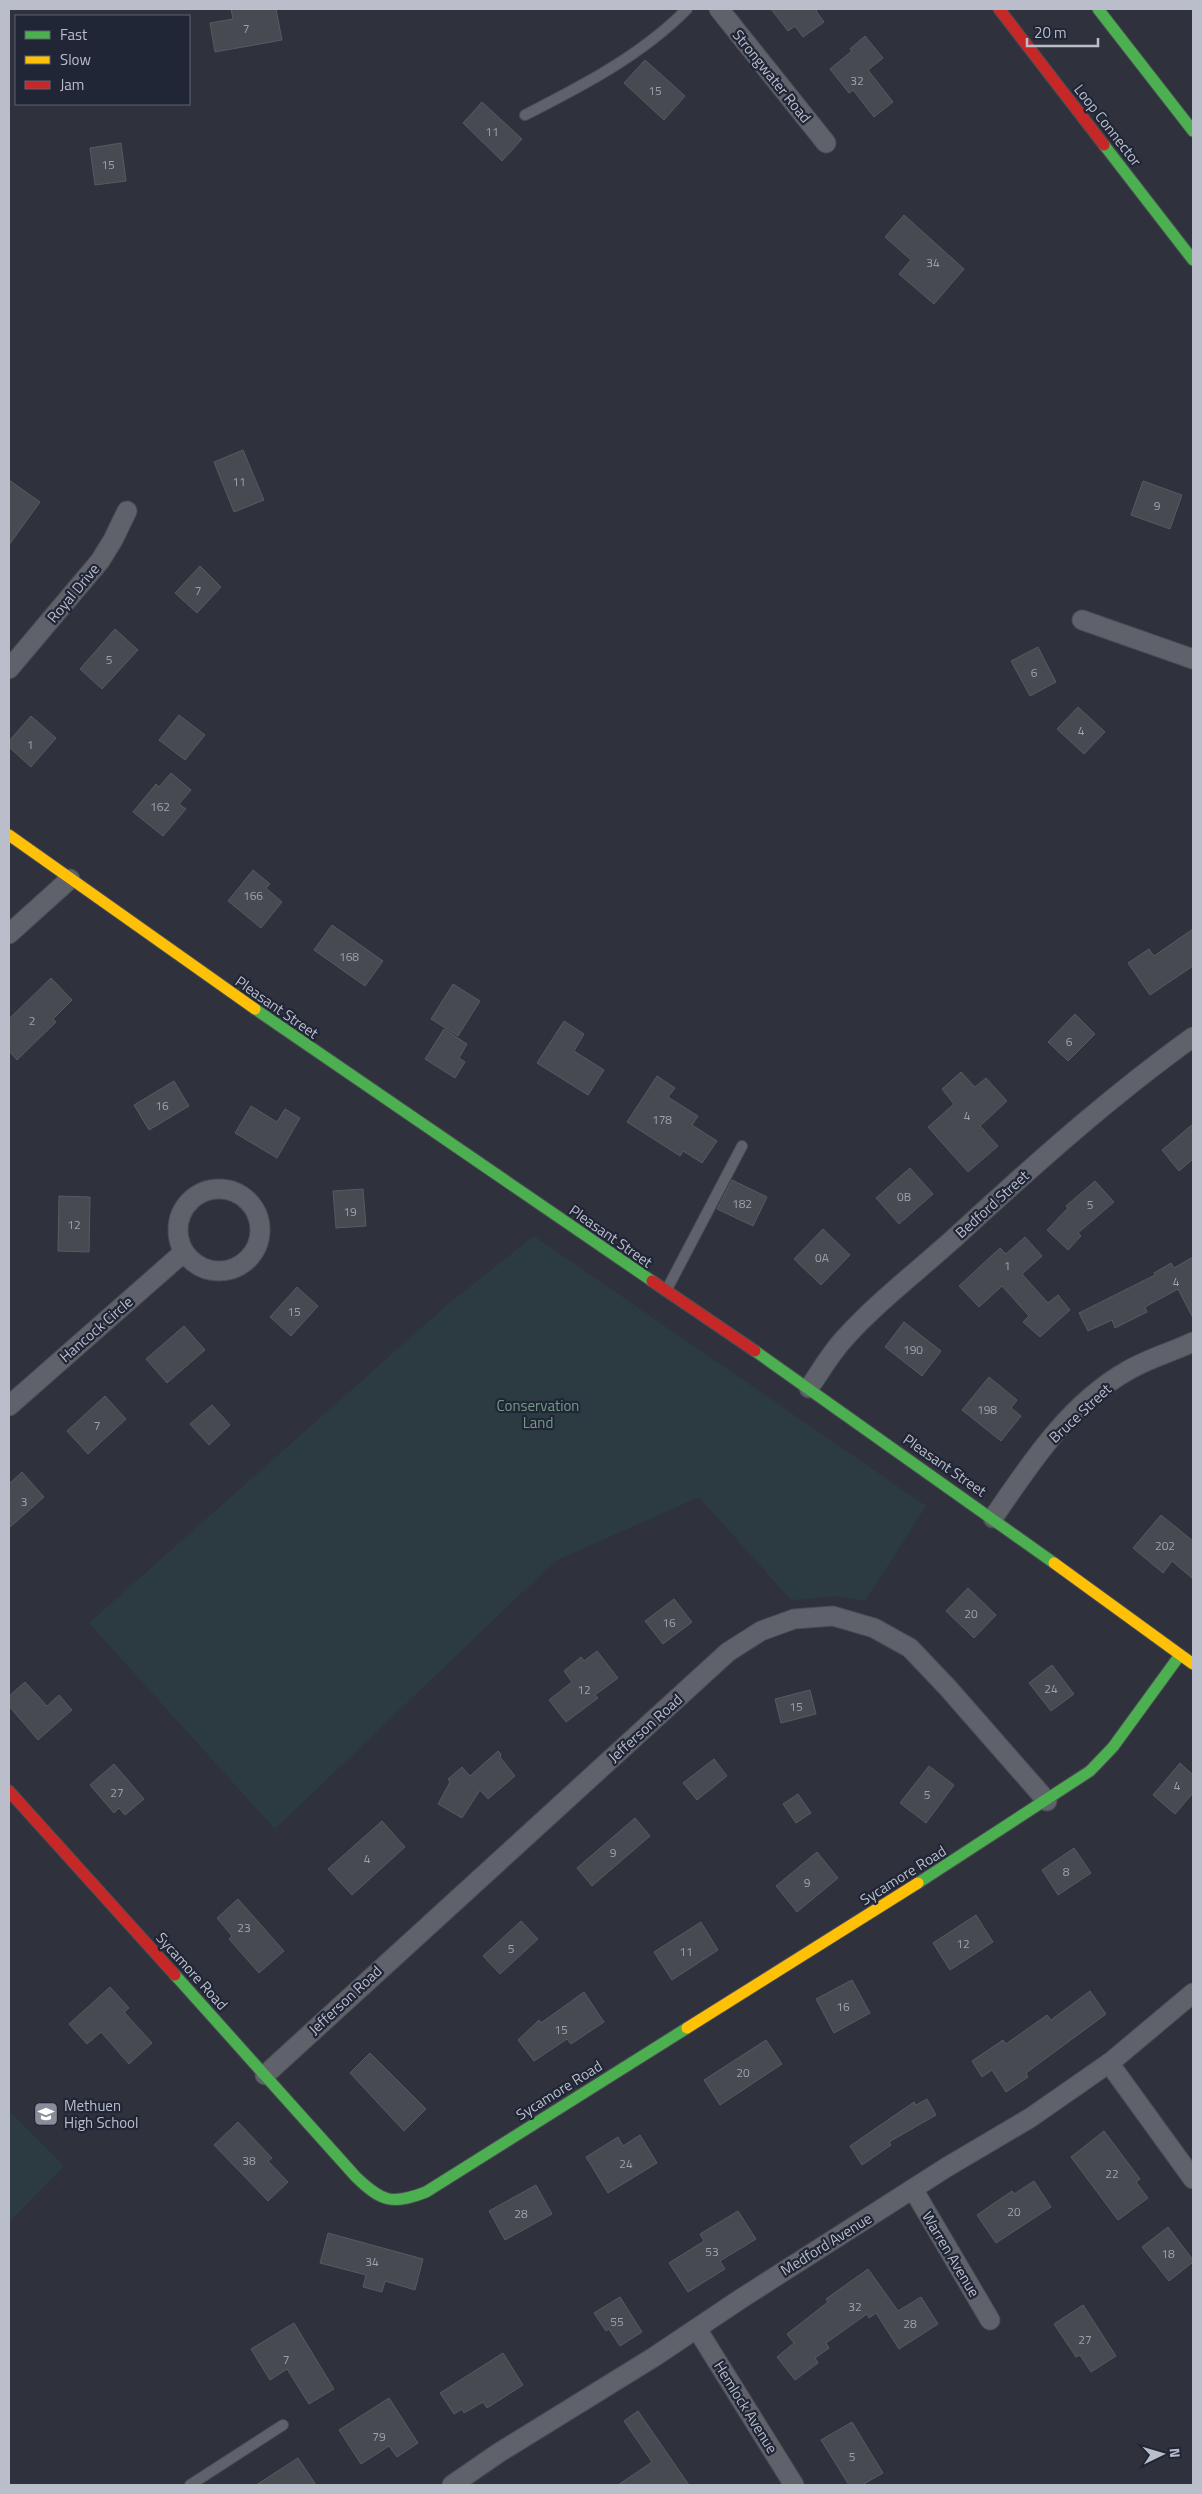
<svg xmlns="http://www.w3.org/2000/svg" width="1202" height="2494" font-family="'Titillium Web',sans-serif">
<style>
.green{fill:#2c3b42}
.building{fill:#484a52;stroke:#575a63}
.lines{fill:none;stroke-linecap:round;stroke-linejoin:round}
.lane-casing{stroke:#4b4d55;stroke-width:12}
.street-casing{stroke:#4b4d55;stroke-width:21}
.fast-casing{stroke:#4b4d55;stroke-width:13}
.slow-casing{stroke:#4b4d55;stroke-width:13}
.jam-casing{stroke:#4b4d55;stroke-width:13}
.lane{stroke:#5f626a;stroke-width:10}
.street{stroke:#5f626a;stroke-width:19}
.fast{stroke:#4caf50;stroke-width:11}
.slow{stroke:#ffc107;stroke-width:11}
.jam{stroke:#c62828;stroke-width:11}
.labels{text-anchor:middle;dominant-baseline:central;stroke-width:4.5;stroke-linejoin:round;paint-order:stroke}
.number-label{font-size:12px;fill:#9ea1ad}
.street-label{font-size:15px;fill:#babecb;stroke:#212637}
.park-label{font-size:15px;fill:#729b83;stroke:#212637}
.poi-label{font-size:15px;fill:#babecb;stroke:#212637;text-anchor:start}
</style>
<rect width="100%" height="100%" fill="#2f323c"/>
<!-- green -->
<g class="green">
<polygon points="534,1236 926,1506 865,1601 836,1596 791,1600 699,1497 555,1561 275,1829 89,1623 447,1305"/>
<polygon points="9,2111 64,2166 9,2222"/>
</g>
<!-- building -->
<g class="building">
<polygon points="231,9 276,9 282,40 215,52 210,23 233,19"/>
<polygon points="771,9 818,9 816,11 824,22 803,37 795,26 788,31"/>
<polygon points="865,36 883,58 868,70 893,102 874,117 853,90 849,93 830,69 852,51 850,49"/>
<polygon points="645,60 685,96 664,120 624,83"/>
<polygon points="482,102 522,139 502,161 463,123"/>
<polygon points="121,143 126,181 95,185 90,148"/>
<polygon points="904,215 964,269 934,304 899,274 911,260 885,237"/>
<polygon points="243,450 264,500 234,512 214,462"/>
<polygon points="9,480 40,502 9,545"/>
<polygon points="1143,481 1182,495 1170,529 1131,515"/>
<polygon points="200,566 221,587 197,613 175,593"/>
<polygon points="115,629 138,650 102,689 80,669"/>
<polygon points="1038,647 1056,682 1030,696 1011,661"/>
<polygon points="1078,707 1105,732 1084,754 1057,729"/>
<polygon points="179,715 205,735 185,760 159,740"/>
<polygon points="31,716 56,738 31,767 9,747 9,741"/>
<polygon points="171,773 191,790 179,804 186,809 163,836 133,812 156,784 159,787"/>
<polygon points="253,870 270,884 266,888 282,902 261,928 228,901"/>
<polygon points="332,925 383,961 365,986 314,950"/>
<polygon points="1193,929 1193,966 1150,995 1128,963 1149,949 1154,956"/>
<polygon points="51,978 72,1000 53,1019 56,1022 17,1060 9,1051 9,1019"/>
<polygon points="453,984 480,1001 458,1036 431,1019"/>
<polygon points="1075,1014 1095,1034 1068,1061 1048,1042"/>
<polygon points="564,1021 584,1034 574,1051 604,1070 588,1095 537,1063"/>
<polygon points="444,1029 467,1044 459,1058 465,1062 455,1078 425,1059"/>
<polygon points="961,1072 975,1087 986,1078 1007,1101 980,1126 998,1146 968,1172 928,1127 954,1104 942,1089"/>
<polygon points="657,1076 675,1088 668,1097 698,1116 692,1125 717,1141 702,1163 683,1151 680,1156 627,1122"/>
<polygon points="174,1081 189,1106 149,1130 134,1105"/>
<polygon points="251,1106 277,1122 285,1109 300,1118 277,1158 235,1133"/>
<polygon points="1193,1124 1193,1159 1179,1171 1162,1150"/>
<polygon points="910,1168 933,1194 899,1224 876,1198"/>
<polygon points="732,1180 767,1197 753,1226 717,1209"/>
<polygon points="1095,1181 1114,1202 1078,1233 1081,1236 1068,1250 1047,1230 1068,1208 1066,1206"/>
<polygon points="363,1189 366,1226 336,1228 333,1191"/>
<polygon points="59,1196 90,1197 89,1252 58,1251"/>
<polygon points="823,1229 850,1255 821,1285 794,1259"/>
<polygon points="1025,1237 1042,1256 1022,1274 1048,1303 1058,1295 1070,1310 1040,1337 1023,1322 1029,1316 1002,1286 979,1307 959,1286 1000,1248 1006,1254"/>
<polygon points="1193,1257 1193,1318 1178,1289 1145,1307 1147,1312 1115,1328 1112,1320 1088,1331 1079,1313 1155,1275 1154,1273 1171,1263 1174,1268"/>
<polygon points="297,1287 318,1306 291,1336 270,1317"/>
<polygon points="904,1322 941,1351 922,1376 885,1347"/>
<polygon points="184,1326 205,1350 167,1383 146,1359"/>
<polygon points="989,1377 1017,1400 1011,1408 1021,1416 1001,1441 962,1410"/>
<polygon points="105,1396 126,1419 88,1454 67,1431"/>
<polygon points="212,1405 230,1425 209,1445 190,1424"/>
<polygon points="22,1472 44,1497 9,1528 9,1484"/>
<polygon points="1161,1515 1193,1541 1193,1579 1172,1561 1163,1573 1133,1548"/>
<polygon points="968,1588 996,1615 974,1638 946,1611"/>
<polygon points="674,1599 692,1622 663,1644 645,1621"/>
<polygon points="597,1651 618,1678 595,1695 598,1698 566,1722 549,1700 572,1682 564,1671 581,1657 584,1661"/>
<polygon points="1052,1665 1074,1694 1051,1711 1029,1683"/>
<polygon points="25,1682 47,1706 59,1695 72,1710 38,1740 9,1706 9,1696"/>
<polygon points="810,1690 816,1714 781,1723 775,1699"/>
<polygon points="498,1751 501,1754 500,1757 515,1776 488,1799 480,1790 462,1818 438,1804 450,1782 448,1779 462,1767 470,1776"/>
<polygon points="714,1759 727,1776 697,1800 683,1783"/>
<polygon points="1180,1763 1193,1775 1193,1793 1175,1814 1153,1795"/>
<polygon points="114,1764 144,1799 125,1815 119,1808 114,1813 90,1785"/>
<polygon points="929,1766 954,1785 926,1823 900,1803"/>
<polygon points="798,1794 811,1813 796,1823 783,1804"/>
<polygon points="635,1818 650,1836 592,1886 577,1868"/>
<polygon points="382,1821 405,1847 352,1895 328,1869"/>
<polygon points="1074,1848 1091,1873 1058,1895 1042,1870"/>
<polygon points="817,1852 838,1878 797,1912 776,1886"/>
<polygon points="238,1899 284,1951 259,1973 229,1939 232,1936 217,1918"/>
<polygon points="976,1915 993,1942 950,1970 933,1943"/>
<polygon points="521,1921 538,1939 500,1974 483,1956"/>
<polygon points="701,1922 718,1950 672,1980 654,1952"/>
<polygon points="852,1980 870,2013 834,2033 816,1999"/>
<polygon points="110,1987 129,2008 124,2012 152,2043 129,2064 101,2032 87,2044 69,2024"/>
<polygon points="1090,1991 1106,2014 1026,2073 1028,2077 1006,2092 992,2070 982,2077 972,2061 1003,2040 1006,2044 1047,2015 1051,2020"/>
<polygon points="584,1992 604,2022 571,2044 567,2039 534,2061 518,2040 539,2020 541,2023"/>
<polygon points="766,2040 782,2064 720,2105 704,2080"/>
<polygon points="370,2053 426,2109 404,2131 350,2073"/>
<polygon points="927,2099 936,2115 889,2142 891,2145 862,2165 850,2146 914,2102 916,2105"/>
<polygon points="238,2122 272,2158 268,2161 288,2182 268,2201 214,2145"/>
<polygon points="1104,2131 1140,2179 1136,2182 1148,2198 1118,2220 1071,2157"/>
<polygon points="640,2135 657,2163 608,2193 586,2157 618,2137 623,2146"/>
<polygon points="1034,2181 1051,2207 996,2243 977,2215 1012,2191 1014,2194"/>
<polygon points="536,2185 552,2214 505,2240 489,2211"/>
<polygon points="738,2211 756,2239 720,2261 725,2269 688,2292 669,2263 704,2241 700,2234"/>
<polygon points="1168,2227 1193,2260 1193,2262 1169,2281 1142,2247"/>
<polygon points="328,2233 423,2259 415,2290 385,2281 382,2292 363,2287 366,2275 320,2263"/>
<polygon points="868,2269 898,2311 921,2297 938,2324 899,2349 876,2313 869,2318 867,2314 826,2343 829,2348 815,2358 818,2363 795,2380 777,2357 794,2343 787,2334 828,2302 826,2299"/>
<polygon points="620,2297 642,2332 620,2346 609,2329 606,2331 594,2313"/>
<polygon points="1083,2305 1116,2356 1091,2372 1080,2355 1076,2357 1054,2324"/>
<polygon points="294,2323 334,2389 309,2404 287,2369 270,2380 251,2349"/>
<polygon points="503,2353 523,2385 487,2408 483,2402 464,2413 462,2409 454,2414 440,2393"/>
<polygon points="389,2398 418,2443 397,2457 389,2446 361,2464 339,2430"/>
<polygon points="638,2411 689,2485 618,2485 652,2462 624,2421"/>
<polygon points="852,2422 883,2473 862,2485 849,2485 821,2440"/>
<polygon points="298,2458 316,2485 256,2485"/>
</g>
<g class="lines">
<defs>
<g id="lane">
<path d="M525 115C582 86 642 55 687 9"/>
<polyline points="666,1291 742,1146"/>
<polyline points="190,2485 283,2425"/>
</g>
<g id="street">
<polyline points="719,9 826,143"/>
<polyline points="1082,620 1193,659"/>
<polyline points="9,669 100,561 113,540 127,511"/>
<polyline points="9,934 70,879"/>
<circle cx="219" cy="1230" r="41"/>
<path d="M809 1388C820 1372 831 1353 844 1339 880 1299 922 1268 961 1232 1036 1163 1111 1096 1193 1037"/>
<polyline points="9,1406 184,1252"/>
<path d="M993 1518C1030 1464 1069 1404 1127 1371 1147 1359 1172 1352 1193 1342"/>
<polyline points="1109,2063 1193,2179"/>
<polyline points="265,2075 728,1652 761,1631 794,1619 833,1616 874,1628 910,1648 948,1688 1047,1801"/>
<polyline points="913,2189 990,2320"/>
<polyline points="697,2329 794,2485"/>
<polyline points="452,2485 500,2452 654,2357 742,2298 947,2167 1030,2118 1112,2061 1193,1993"/>
</g>
<g id="fast">
<polyline points="1098,9 1193,131"/>
<polyline points="1104,145 1193,260"/>
<polyline points="255,1009 652,1281"/>
<polyline points="755,1351 1054,1563"/>
<polyline points="918,1883 1090,1771 1113,1747 1180,1655"/>
<path d="M175 1975 356 2177C382 2202 392 2205 426 2192L687 2028"/>
</g>
<g id="slow">
<polyline points="9,835 255,1009"/>
<polyline points="1054,1563 1193,1664"/>
<polyline points="687,2028 918,1883"/>
</g>
<g id="jam">
<polyline points="999,9 1104,145"/>
<polyline points="652,1281 755,1351"/>
<polyline points="9,1791 175,1975"/>
</g>
</defs>
<!-- lane casing -->
<use href="#lane" class="lane-casing"/>
<!-- street casing -->
<use href="#street" class="street-casing"/>
<!-- fast casing -->
<use href="#fast" class="fast-casing"/>
<!-- slow casing -->
<use href="#slow" class="slow-casing"/>
<!-- jam casing -->
<use href="#jam" class="jam-casing"/>
<!-- lane -->
<use href="#lane" class="lane"/>
<!-- street -->
<use href="#street" class="street"/>
<!-- fast -->
<use href="#fast" class="fast"/>
<!-- slow -->
<use href="#slow" class="slow"/>
<!-- jam -->
<use href="#jam" class="jam"/>
</g>
<!-- icons -->
<defs>
<symbol id="school-square" viewBox="-11 -11 22 22"><rect x="-9" y="-9" width="18" height="18" rx="4" fill="#898d99" stroke="#212637"/><path d="M0-5L7-2L0 1L-7-2ZM-4 1L0 2.5L4 1V4Q0 6-4 4Z" fill="#fff"/></symbol>
</defs>
<g fill-rule="evenodd">
<use href="#school-square" x="32" y="2100" width="28" height="28"/>
</g>
<g class="labels">
<!-- number labels -->
<g class="number-label">
<text x="246" y="28">7</text>
<text x="857" y="80">32</text>
<text x="655" y="90">15</text>
<text x="492" y="131">11</text>
<text x="108" y="164">15</text>
<text x="933" y="262">34</text>
<text x="239" y="481">11</text>
<text x="1157" y="505">9</text>
<text x="198" y="590">7</text>
<text x="109" y="659">5</text>
<text x="1034" y="672">6</text>
<text x="1081" y="730">4</text>
<text x="30" y="744">1</text>
<text x="160" y="806">162</text>
<text x="253" y="895">166</text>
<text x="349" y="956">168</text>
<text x="32" y="1020">2</text>
<text x="1069" y="1041">6</text>
<text x="162" y="1105">16</text>
<text x="967" y="1115">4</text>
<text x="662" y="1119">178</text>
<text x="904" y="1196">0B</text>
<text x="742" y="1203">182</text>
<text x="1090" y="1204">5</text>
<text x="350" y="1211">19</text>
<text x="74" y="1224">12</text>
<text x="822" y="1257">0A</text>
<text x="1007" y="1265">1</text>
<text x="1176" y="1281">4</text>
<text x="294" y="1311">15</text>
<text x="913" y="1349">190</text>
<text x="987" y="1409">198</text>
<text x="97" y="1425">7</text>
<text x="24" y="1501">3</text>
<text x="1165" y="1545">202</text>
<text x="971" y="1613">20</text>
<text x="669" y="1622">16</text>
<text x="1051" y="1688">24</text>
<text x="584" y="1689">12</text>
<text x="796" y="1706">15</text>
<text x="1177" y="1785">4</text>
<text x="117" y="1792">27</text>
<text x="927" y="1794">5</text>
<text x="613" y="1852">9</text>
<text x="367" y="1858">4</text>
<text x="1066" y="1871">8</text>
<text x="807" y="1882">9</text>
<text x="244" y="1927">23</text>
<text x="963" y="1943">12</text>
<text x="511" y="1948">5</text>
<text x="686" y="1951">11</text>
<text x="843" y="2006">16</text>
<text x="561" y="2029">15</text>
<text x="743" y="2072">20</text>
<text x="249" y="2160">38</text>
<text x="626" y="2163">24</text>
<text x="1112" y="2173">22</text>
<text x="1014" y="2211">20</text>
<text x="521" y="2213">28</text>
<text x="712" y="2251">53</text>
<text x="1168" y="2253">18</text>
<text x="372" y="2261">34</text>
<text x="855" y="2306">32</text>
<text x="617" y="2321">55</text>
<text x="910" y="2323">28</text>
<text x="1085" y="2339">27</text>
<text x="286" y="2359">7</text>
<text x="379" y="2436">79</text>
<text x="852" y="2456">5</text>
</g>
<!-- street labels -->
<g class="street-label">
<text transform="translate(772 76) rotate(51)">Strongwater Road</text>
<text transform="translate(1108 125) rotate(52)">Loop Connector</text>
<text transform="translate(73 593) rotate(-50)">Royal Drive</text>
<text transform="translate(277 1007) rotate(35)">Pleasant Street</text>
<text transform="translate(992 1204) rotate(-42)">Bedford Street</text>
<text transform="translate(611 1236) rotate(35)">Pleasant Street</text>
<text transform="translate(96 1329) rotate(-41)">Hancock Circle</text>
<text transform="translate(1080 1413) rotate(-43)">Bruce Street</text>
<text transform="translate(945 1465) rotate(35)">Pleasant Street</text>
<text transform="translate(645 1728) rotate(-42)">Jefferson Road</text>
<text transform="translate(903 1875) rotate(-32)">Sycamore Road</text>
<text transform="translate(192 1971) rotate(48)">Sycamore Road</text>
<text transform="translate(345 2000) rotate(-43)">Jefferson Road</text>
<text transform="translate(559 2090) rotate(-32)">Sycamore Road</text>
<text transform="translate(826 2244) rotate(-32)">Medford Avenue</text>
<text transform="translate(951 2254) rotate(59)">Warren Avenue</text>
<text transform="translate(746 2407) rotate(58)">Hemlock Avenue</text>
</g>
<!-- park labels -->
<g class="park-label">
<text x="538" y="1405">Conservation<tspan x="538" dy="17">Land</tspan></text>
</g>
<!-- poi labels -->
<g class="poi-label">
<text x="64" y="2105">Methuen<tspan x="64" dy="17">High School</tspan></text>
</g>
</g>
<!-- border -->
<rect width="1202" height="2494" fill="none" stroke="#babecb" stroke-width="20"/>
<!-- legend -->
<rect x="15" y="15" width="175" height="90" fill="#212637" stroke="#5e6372"/>
<rect x="25" y="31" width="25" height="8" fill="#4caf50" stroke="#5e6372"/>
<text x="60" y="40" font-size="15" fill="#babecb">Fast</text>
<rect x="25" y="56" width="25" height="8" fill="#ffc107" stroke="#5e6372"/>
<text x="60" y="65" font-size="15" fill="#babecb">Slow</text>
<rect x="25" y="81" width="25" height="8" fill="#c62828" stroke="#5e6372"/>
<text x="60" y="90" font-size="15" fill="#babecb">Jam</text>
<!-- north arrow -->
<g transform="translate(1162 2454) rotate(85)" stroke="#212637" stroke-width="4" paint-order="stroke">
<path d="M0-4L9 19L0 12L-9 19Z" fill="#babecb"/>
<text y="-8" font-size="14" font-weight="bold" text-anchor="middle" fill="#babecb">N</text>
</g>
<!-- scale -->
<path d="M1027 38v8h71v-8" fill="none" stroke="#babecb" stroke-width="2.5"/>
<text x="1034" y="38" font-size="15" fill="#babecb" stroke="#212637" stroke-width="4" paint-order="stroke">20 m</text>
</svg>
